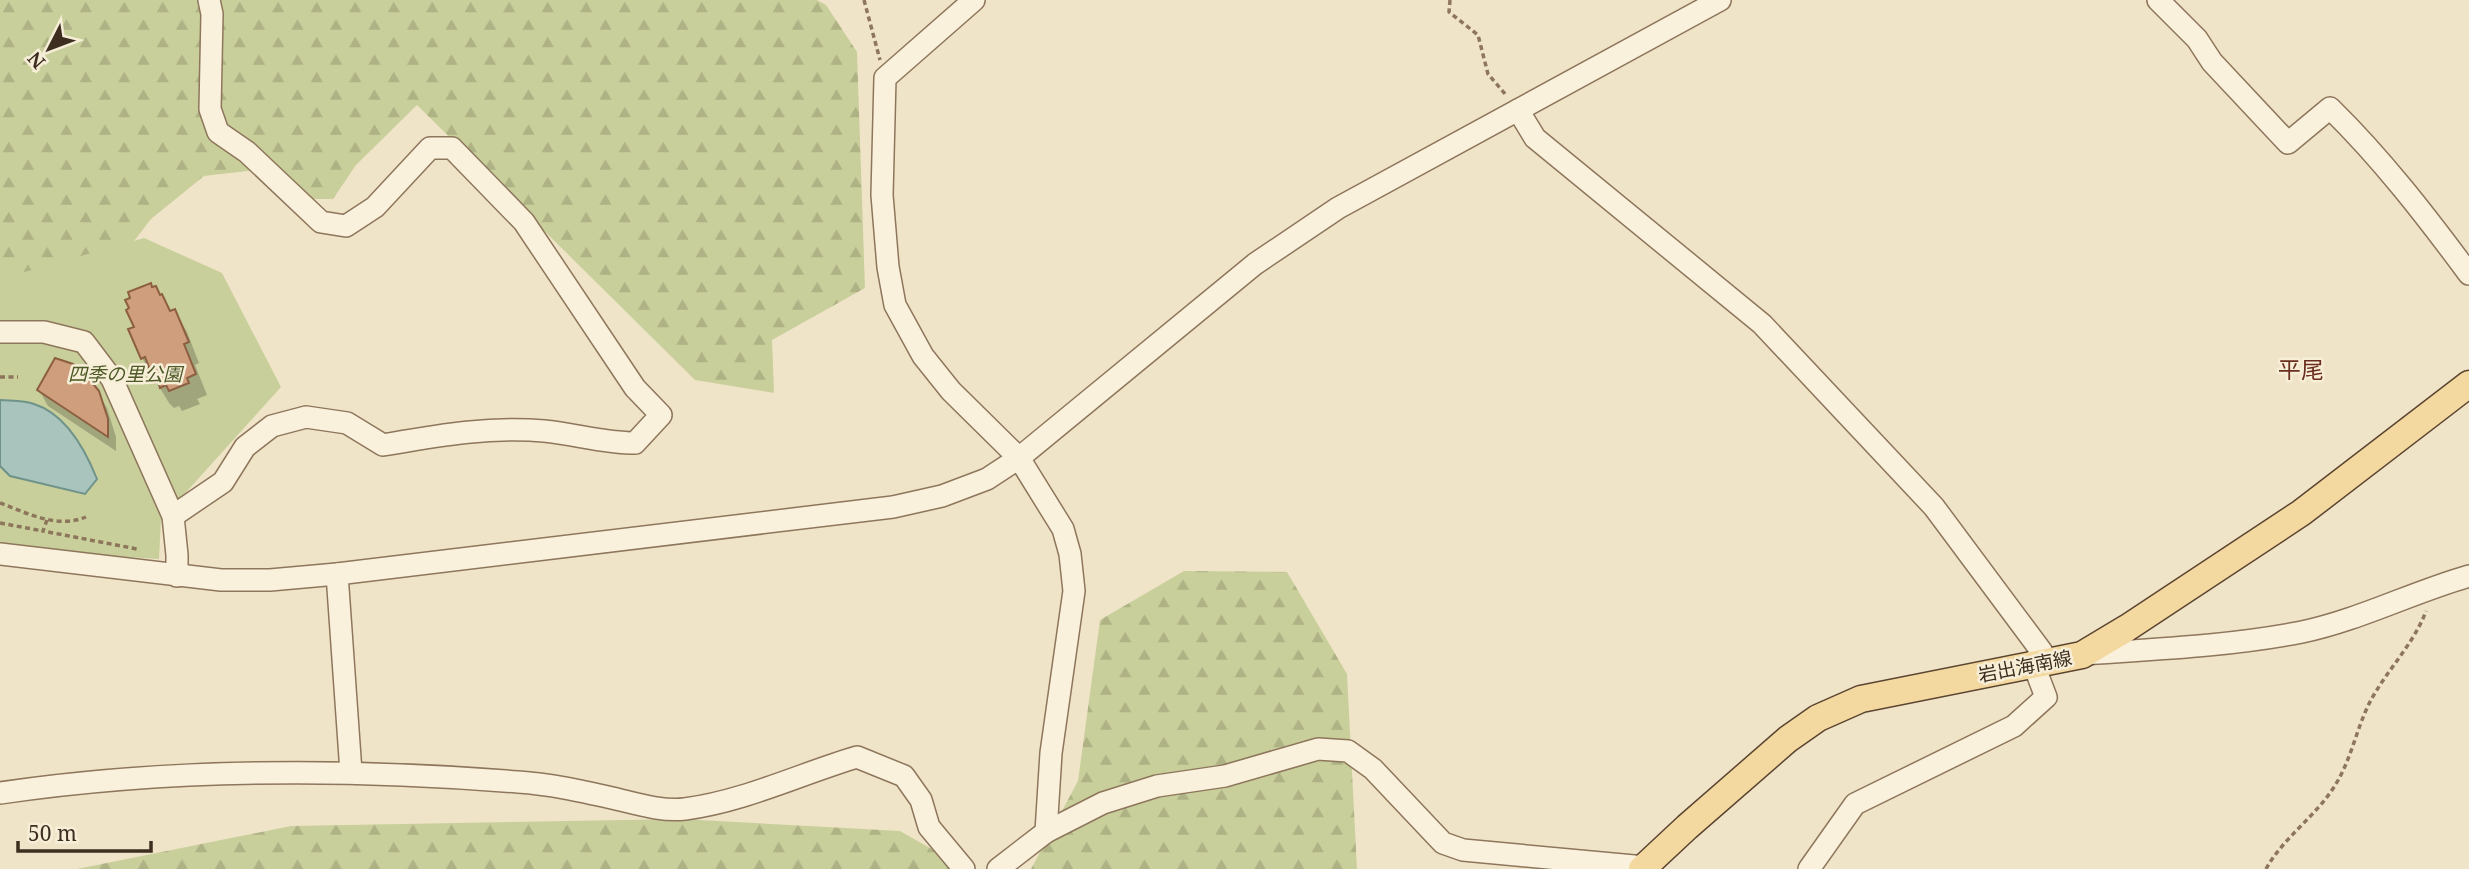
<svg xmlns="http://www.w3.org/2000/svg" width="2469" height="869" font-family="'Noto Serif','Noto Sans JP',serif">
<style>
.forest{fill:url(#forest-firs)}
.park{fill:#c9cf9b}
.water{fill:#a9c4bc;stroke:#6f938a;stroke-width:2}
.shadow{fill:#0003}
.building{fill:#cf9f7d;stroke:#8d5f41;stroke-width:2}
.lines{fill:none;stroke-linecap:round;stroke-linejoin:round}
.minor-casing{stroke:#8d765c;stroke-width:24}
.major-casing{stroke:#5b4430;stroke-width:29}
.path{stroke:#8d765c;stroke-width:3.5;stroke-dasharray:5 3.5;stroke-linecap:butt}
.minor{stroke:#faf1dc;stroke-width:21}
.major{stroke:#f3d9a0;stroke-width:26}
.labels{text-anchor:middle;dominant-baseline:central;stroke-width:5;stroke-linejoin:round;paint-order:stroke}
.park-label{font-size:19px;font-style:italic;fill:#4d5a26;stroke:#f7eed8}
.street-label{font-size:19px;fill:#3d2e20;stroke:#f7eed8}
.quarter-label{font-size:23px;fill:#6b2e1e;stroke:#f7eed8}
</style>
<defs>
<pattern id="forest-firs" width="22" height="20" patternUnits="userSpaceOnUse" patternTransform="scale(1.75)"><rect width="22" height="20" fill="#c9cf9b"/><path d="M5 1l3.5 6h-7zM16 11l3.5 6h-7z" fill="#aeb285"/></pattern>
</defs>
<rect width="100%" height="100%" fill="#f0e4c8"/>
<!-- forest -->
<g class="forest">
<polygon points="0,0 817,0 826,5 857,52 865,288 772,340 774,393 695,380 417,105 356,165 333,199 311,199 274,168 204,176 151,219 105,279 9,277 0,279"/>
<polygon points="1184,571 1287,572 1347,674 1357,869 1031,869 1078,781 1100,620"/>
<polygon points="681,819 900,831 967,869 77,869 291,826"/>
</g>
<!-- park -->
<polygon class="park" points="144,238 222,273 281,387 161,520 159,559 0,549 0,279"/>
<!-- water -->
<path class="water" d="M0 400C11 401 24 400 34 404 66 414 85 449 97 479L85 494 10 476 0 466Z"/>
<!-- shadow -->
<g class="shadow">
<polygon points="162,296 171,313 175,311 187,332 199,363 195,365 207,395 197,399 200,404 182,411 179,406 174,408 169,403 142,358 136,328"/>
<polygon points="39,390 97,392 107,408 116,437 116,451 48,406"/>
</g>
<!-- building -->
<g class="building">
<polygon points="151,283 152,287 156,286 160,295 162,294 170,311 175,309 189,342 184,344 196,374 187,378 189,383 169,391 166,385 160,388 158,382 155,383 145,357 141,359 128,329 134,327 126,310 129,308 125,300 130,298 128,292"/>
<polygon points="55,358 73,364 86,375 99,391 108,419 108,437 37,390"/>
</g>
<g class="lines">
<defs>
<g id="minor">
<polyline points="974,0 885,78 882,195 888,267 895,305 923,356 951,391 1019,458 1063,529 1070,554 1074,591 1051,753 1046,832"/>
<path d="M2158 0 2197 39 2212 62 2288 143 2330 108C2382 159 2426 216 2469 274"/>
<polyline points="1518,110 1535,138 1762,324 1934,507 2042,652 2033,663 2046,697 2014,726 1855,804 1809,869"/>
<polyline points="0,332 44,332 84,342 112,379 173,516 177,555 177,576"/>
<path d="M173 516 223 482 245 447 272 426 306 417 347 423 383 445C436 436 490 426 544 431 575 434 604 443 635 443L661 415 635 388 524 222 452 148H430L375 207 346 226 321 222 247 152 218 132 210 109 212 14 209 0"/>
<polyline points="0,554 221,580 270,580 337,574 893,507 942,496 987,479 1019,458 1255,264 1338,208 1720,0"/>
<polyline points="337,574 351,772"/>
<path d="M2084 654C2157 649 2230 646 2302 632 2359 620 2413 592 2469 576"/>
<path d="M0 793C171 768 346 768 518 782 550 784 581 791 612 798 634 803 662 812 685 809 745 801 800 774 857 757L904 776 921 800 929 827 964 869"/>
<polyline points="998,869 1046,832 1103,803 1157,786 1225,776 1318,749 1348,751 1373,769 1443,843 1463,850 1645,867 1648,869"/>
</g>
<polyline id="major" points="1642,869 1687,827 1788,739 1818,718 1861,699 2082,655 2127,628 2301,513 2469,384"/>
</defs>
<!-- minor casing -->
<use href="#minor" class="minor-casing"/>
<!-- major casing -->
<use href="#major" class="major-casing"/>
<!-- path -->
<g class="path">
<polyline points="864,0 880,60"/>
<polyline points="1450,0 1449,12 1478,35 1488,74 1506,95"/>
<polyline points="0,377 18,377"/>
<path d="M0 503C27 513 57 529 86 517"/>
<polyline points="47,520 43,531 137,549"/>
<polyline points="0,523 43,531"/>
<path d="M2266 869C2283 838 2315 817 2334 787 2353 758 2357 722 2375 693 2391 666 2415 641 2426 611"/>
</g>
<!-- minor -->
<use href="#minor" class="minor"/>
<!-- major -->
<use href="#major" class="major"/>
</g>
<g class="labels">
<!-- park labels -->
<g class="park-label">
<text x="125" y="374">四季の里公園</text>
</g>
<!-- street labels -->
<g class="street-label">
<text transform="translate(2025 666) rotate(-11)">岩出海南線</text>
</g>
<!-- quarter labels -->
<g class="quarter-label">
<text x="2301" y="369">平尾</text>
</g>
</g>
<!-- north arrow -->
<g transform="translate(49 49) rotate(228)" stroke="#f7eed8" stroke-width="5" paint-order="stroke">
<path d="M0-5L12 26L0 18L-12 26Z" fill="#3d2e20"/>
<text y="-10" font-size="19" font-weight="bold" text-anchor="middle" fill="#3d2e20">N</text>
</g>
<!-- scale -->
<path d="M18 841v10h133v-10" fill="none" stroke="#3d2e20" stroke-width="3.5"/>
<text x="28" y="841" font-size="21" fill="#3d2e20" stroke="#f7eed8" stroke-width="5" paint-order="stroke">50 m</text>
</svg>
